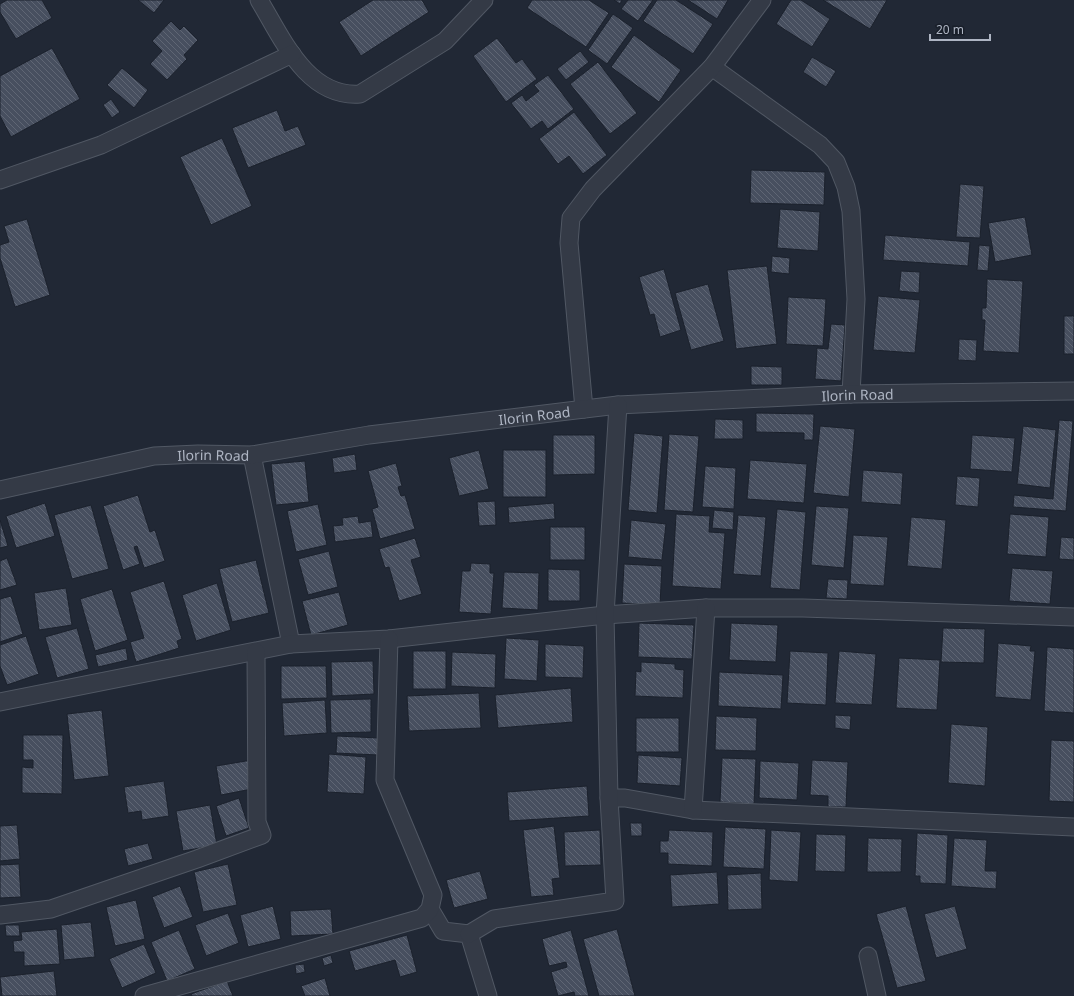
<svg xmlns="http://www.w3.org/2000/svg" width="1074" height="996" font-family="'Noto Sans',sans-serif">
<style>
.building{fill:url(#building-back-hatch);stroke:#1b212c}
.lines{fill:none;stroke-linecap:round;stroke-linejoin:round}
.minor-casing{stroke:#515864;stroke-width:19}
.minor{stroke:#343a46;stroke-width:17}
.labels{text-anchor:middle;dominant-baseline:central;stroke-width:3;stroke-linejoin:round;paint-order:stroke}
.street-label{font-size:14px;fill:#aeb5c3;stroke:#191f2a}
</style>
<defs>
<pattern id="building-back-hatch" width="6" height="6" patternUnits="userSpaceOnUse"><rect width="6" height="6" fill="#474f5f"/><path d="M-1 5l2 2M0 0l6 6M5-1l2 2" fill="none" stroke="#5f6674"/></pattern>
</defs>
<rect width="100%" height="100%" fill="#212835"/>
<!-- building -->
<g class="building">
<polygon points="7,0 42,0 52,18 16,39 0,12 0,4"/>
<polygon points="138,0 164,0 154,13"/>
<polygon points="373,0 422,0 429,12 361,56 339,22"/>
<polygon points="532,0 589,0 609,13 586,47 527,8"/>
<polygon points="614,0 622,0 620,4"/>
<polygon points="628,0 653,0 638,21 621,9"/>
<polygon points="657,0 676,0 713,24 693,54 643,21"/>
<polygon points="688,0 728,0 717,19"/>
<polygon points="791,0 801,0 830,19 812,47 776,24"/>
<polygon points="823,0 887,0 870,29"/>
<polygon points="613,14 633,28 607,64 588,50"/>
<polygon points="171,21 180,30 184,26 198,40 184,55 187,59 167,80 150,64 162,51 152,41"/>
<polygon points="634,35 681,70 659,102 611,67"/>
<polygon points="497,38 516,63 522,59 537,79 506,102 473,56"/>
<polygon points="52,48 80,99 11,137 0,116 0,76"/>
<polygon points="580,51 589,62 566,80 557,69"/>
<polygon points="812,57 836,71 826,87 803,72"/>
<polygon points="598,62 637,113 610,134 570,84"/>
<polygon points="122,68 148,90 134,108 107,85"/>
<polygon points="548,75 574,109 548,129 542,121 531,129 511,103 522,95 526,101 539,91 534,85"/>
<polygon points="111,99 120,112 112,118 103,105"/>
<polygon points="277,110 285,131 298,126 306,145 248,168 232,128"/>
<polygon points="574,112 607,155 583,174 569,156 558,164 539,139"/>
<polygon points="222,138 252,206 211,225 180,157"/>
<polygon points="751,170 825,172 824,205 750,203"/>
<polygon points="960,184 984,186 980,238 956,237"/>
<polygon points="780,209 820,212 818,251 777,248"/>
<polygon points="1025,217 1032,255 995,262 988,223"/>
<polygon points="27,219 50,295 15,307 0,258 0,245 9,242 4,226"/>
<polygon points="885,235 970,242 968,266 883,260"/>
<polygon points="979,245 990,246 988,271 977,270"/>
<polygon points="772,256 790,258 789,274 771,272"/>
<polygon points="767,266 777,344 736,349 727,270"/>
<polygon points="664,269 681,330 660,337 654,314 650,315 639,277"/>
<polygon points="901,271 920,272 919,293 899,291"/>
<polygon points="987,279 1023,281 1019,353 983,351 985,320 982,320 982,308 986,308"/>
<polygon points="708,284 724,341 691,350 675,293"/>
<polygon points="878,296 920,300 915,353 873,350"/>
<polygon points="788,297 826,299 823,346 786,344"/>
<rect x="1064" y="316" width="10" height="38"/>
<polygon points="831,324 845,325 841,381 815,379 817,348 828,349"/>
<polygon points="959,339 977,340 976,361 958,360"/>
<polygon points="751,366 782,367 782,385 751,385"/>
<polygon points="756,413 814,414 813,440 804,440 804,433 756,432"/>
<polygon points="715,419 743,420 743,439 714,439"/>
<polygon points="1059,420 1073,421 1066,511 1013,507 1014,495 1053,499"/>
<polygon points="820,426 855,429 849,497 813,493"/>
<polygon points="1023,426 1056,430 1050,488 1017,484"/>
<polygon points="634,433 663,436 657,513 628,510"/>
<polygon points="669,434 699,436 693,512 664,510"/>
<polygon points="553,435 595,435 595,474 553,475"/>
<polygon points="972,435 1015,438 1012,472 970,469"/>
<polygon points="479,450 489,489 459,496 449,458"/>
<rect x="503" y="450" width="43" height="47"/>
<polygon points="355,454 357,470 334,473 332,458"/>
<polygon points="750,460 807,464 804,503 747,499"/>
<polygon points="305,461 309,502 276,505 271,464"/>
<polygon points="396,463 402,486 398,487 401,496 405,495 415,529 380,539 372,509 378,507 368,471"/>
<polygon points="705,466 736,468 734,509 702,507"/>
<polygon points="863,470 903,473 901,505 861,502"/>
<polygon points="957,476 980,478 978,507 955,505"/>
<polygon points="138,495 150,532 155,530 165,561 144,568 137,546 134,547 140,564 123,570 103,506"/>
<polygon points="495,501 496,525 479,526 477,502"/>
<polygon points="45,503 55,536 16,548 6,516"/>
<polygon points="554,503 555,519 509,523 508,507"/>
<polygon points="318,504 327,545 296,552 287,511"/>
<polygon points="91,505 109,569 72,579 54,515"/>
<polygon points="816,506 849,508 844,568 811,565"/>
<polygon points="777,509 806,512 800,590 770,588"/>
<polygon points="714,510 734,512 733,530 712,528"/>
<polygon points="676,514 710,516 709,532 725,533 721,589 672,586"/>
<polygon points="1010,514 1049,517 1046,557 1007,554"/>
<polygon points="738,515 766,517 761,576 733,574"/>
<polygon points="358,516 359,523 371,521 373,537 335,542 333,526 343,525 342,518"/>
<polygon points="911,517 946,520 942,569 907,566"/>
<polygon points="0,520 8,546 0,548"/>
<polygon points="631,520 666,524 662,560 628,557"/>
<rect x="550" y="527" width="35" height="33"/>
<polygon points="853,535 888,537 884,586 850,584"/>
<polygon points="1061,537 1074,538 1074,560 1059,559"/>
<polygon points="415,538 421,557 411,560 422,594 399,601 389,567 385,568 379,549"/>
<polygon points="329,551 338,587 308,595 298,559"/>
<polygon points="7,558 17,585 0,590 0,561"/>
<polygon points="256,560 269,613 232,622 219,569"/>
<polygon points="471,563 490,564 490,573 494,573 491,614 459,612 462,571 470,571"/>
<polygon points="624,564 662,566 660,605 622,603"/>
<polygon points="1012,568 1053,571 1050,604 1009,601"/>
<polygon points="548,569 580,570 580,601 548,601"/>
<polygon points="504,572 539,573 538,610 502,608"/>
<polygon points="828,579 848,580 847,599 826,598"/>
<polygon points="164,581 182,639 177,641 179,648 136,662 130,642 144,638 130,592"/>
<polygon points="217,583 231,630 196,641 182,595"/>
<polygon points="66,588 72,625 39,630 34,593"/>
<polygon points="112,589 128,640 95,651 80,599"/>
<polygon points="339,592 348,625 311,635 302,601"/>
<polygon points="11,596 23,634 0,642 0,599"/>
<polygon points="639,623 694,625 692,659 638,657"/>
<polygon points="731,623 778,625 776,662 729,660"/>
<polygon points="77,628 89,669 57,678 45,637"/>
<polygon points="943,628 985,629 984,663 941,662"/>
<polygon points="26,636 39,674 7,685 0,666 0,645"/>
<polygon points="506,638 539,640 537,681 504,679"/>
<polygon points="998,643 1031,646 1030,651 1035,651 1031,700 995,697"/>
<polygon points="545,644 584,646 583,678 545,677"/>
<polygon points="1047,647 1074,649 1074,713 1044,711"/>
<polygon points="126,648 128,660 98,667 95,655"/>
<rect x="413" y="651" width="33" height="38"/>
<polygon points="790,651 828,653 826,705 787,703"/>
<polygon points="839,651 876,654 872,705 835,703"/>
<polygon points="452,652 496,654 495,688 451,686"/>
<polygon points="899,658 940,660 937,710 896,708"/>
<polygon points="373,661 374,694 332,696 331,662"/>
<polygon points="641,662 675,664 675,669 684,670 683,698 635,696 636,671 641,672"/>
<polygon points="281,666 326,666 327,698 281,699"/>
<polygon points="719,672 783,675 781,709 718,706"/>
<polygon points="571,688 573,722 498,728 495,695"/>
<polygon points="479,693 481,728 409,731 407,696"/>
<polygon points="371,699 371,732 331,733 330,700"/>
<polygon points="325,700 327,733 284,736 282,703"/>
<polygon points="102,710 109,776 74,780 67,714"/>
<polygon points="835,715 851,716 850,730 835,728"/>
<polygon points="716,716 757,718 756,751 715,750"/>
<rect x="636" y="718" width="43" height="34"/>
<polygon points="951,724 988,727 985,786 948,783"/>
<polygon points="23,735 63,735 62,794 22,793 22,767 33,768 33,760 23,760"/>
<polygon points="337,736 379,738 378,755 336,753"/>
<polygon points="1051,740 1074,741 1074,802 1049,801"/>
<polygon points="329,754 366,757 364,794 327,792"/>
<polygon points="638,755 682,758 680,786 637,783"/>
<polygon points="722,758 756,759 754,804 720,802"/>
<polygon points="252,760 257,788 221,795 216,766"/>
<polygon points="812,760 848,762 846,807 828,807 828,796 810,795"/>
<polygon points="760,761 799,763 797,800 759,798"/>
<polygon points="164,781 169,816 142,820 141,811 128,813 124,787"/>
<polygon points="587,786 589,816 509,821 507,792"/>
<polygon points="239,798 249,828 226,836 216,806"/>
<polygon points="210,805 217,845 183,851 176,811"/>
<polygon points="630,823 642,823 642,836 631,836"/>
<polygon points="17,825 20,859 0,861 0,826"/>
<polygon points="554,826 560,878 552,879 554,895 531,897 523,830"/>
<polygon points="725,827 766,829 764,869 723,867"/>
<polygon points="600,830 601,865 565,866 564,832"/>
<polygon points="669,830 713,832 712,866 668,864 668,853 660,853 660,841 668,841"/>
<polygon points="771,830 801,832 798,882 769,880"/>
<polygon points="917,833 948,835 946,884 920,883 920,876 915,876"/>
<polygon points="816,834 846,835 845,872 815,871"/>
<polygon points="868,838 902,839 901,872 867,872"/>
<polygon points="954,838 987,840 985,871 997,871 996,889 951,886"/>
<polygon points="148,843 153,859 128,866 124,849"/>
<polygon points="19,864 21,897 0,898 0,865"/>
<polygon points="228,864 237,905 203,912 194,872"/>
<polygon points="480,871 488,899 454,908 446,880"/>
<polygon points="717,872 719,904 672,907 670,875"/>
<polygon points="761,873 762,909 728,910 727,875"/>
<polygon points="180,886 193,917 164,928 152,897"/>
<polygon points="136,900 145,939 115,946 106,907"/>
<polygon points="273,906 281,939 248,947 240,915"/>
<polygon points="906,906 926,981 897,988 876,914"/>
<polygon points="955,906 967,949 936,958 924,914"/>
<polygon points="331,909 333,934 291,936 290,911"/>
<polygon points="228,913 239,943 206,956 195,925"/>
<polygon points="91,922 95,957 64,960 61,925"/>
<polygon points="5,925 19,925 20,936 6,936"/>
<polygon points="57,929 60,964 24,966 24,952 14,952 13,941 22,940 21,932"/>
<polygon points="617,929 635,996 599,996 583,939"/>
<polygon points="179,930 195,969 167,981 151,942"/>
<polygon points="571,930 589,996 575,996 574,992 558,996 551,972 567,967 566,962 549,966 542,939"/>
<polygon points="407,935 417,972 400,977 395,960 355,971 349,951"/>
<polygon points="144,944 156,973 122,988 109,959"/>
<polygon points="331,955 333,963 324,966 322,958"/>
<polygon points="304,964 305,972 296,974 295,965"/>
<polygon points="54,971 57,996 2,996 0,977"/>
<polygon points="325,978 330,996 305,996 301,986"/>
<polygon points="227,981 233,996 192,996 191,994"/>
</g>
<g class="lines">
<defs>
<g id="minor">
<path d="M259 0C282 38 307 98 360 94L445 41 484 0"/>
<polyline points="712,67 820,145 836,162 846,187 851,211 856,299 851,394"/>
<polyline points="0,180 101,145 292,54"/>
<polyline points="584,409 569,243 571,218 593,189 712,67 762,0"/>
<polyline points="252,455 291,644"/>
<path id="s1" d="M0 490 154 456 198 454 252 455 369 435 618 405 851 394 1074 391"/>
<polyline points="0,702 291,644 389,639 605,615 706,608 803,608 1074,617"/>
<polyline points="609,798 625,798 693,810 1074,827"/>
<polyline points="693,810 706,608"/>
<polyline points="430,909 443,931 469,934 488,996"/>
<polyline points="0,915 51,909 197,859 262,835 257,822 256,652"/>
<polyline points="469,934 494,919 615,901 609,798 605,615 618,405"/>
<polyline points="868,956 877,996"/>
<polyline points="144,996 422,918 430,909 433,895 385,780 389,639"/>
</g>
</defs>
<!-- minor casing -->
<use href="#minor" class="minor-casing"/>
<!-- minor -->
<use href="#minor" class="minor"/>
</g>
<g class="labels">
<!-- street labels -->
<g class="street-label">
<text stroke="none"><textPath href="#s1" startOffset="865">Ilorin Road</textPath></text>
<text stroke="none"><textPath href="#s1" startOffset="541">Ilorin Road</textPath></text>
<text stroke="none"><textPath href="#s1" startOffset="217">Ilorin Road</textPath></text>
</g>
</g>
<!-- scale -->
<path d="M930 34v6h60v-6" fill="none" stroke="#aeb5c3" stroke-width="2"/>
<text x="936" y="34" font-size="12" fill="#aeb5c3" stroke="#191f2a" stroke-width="3" paint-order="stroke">20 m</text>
</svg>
